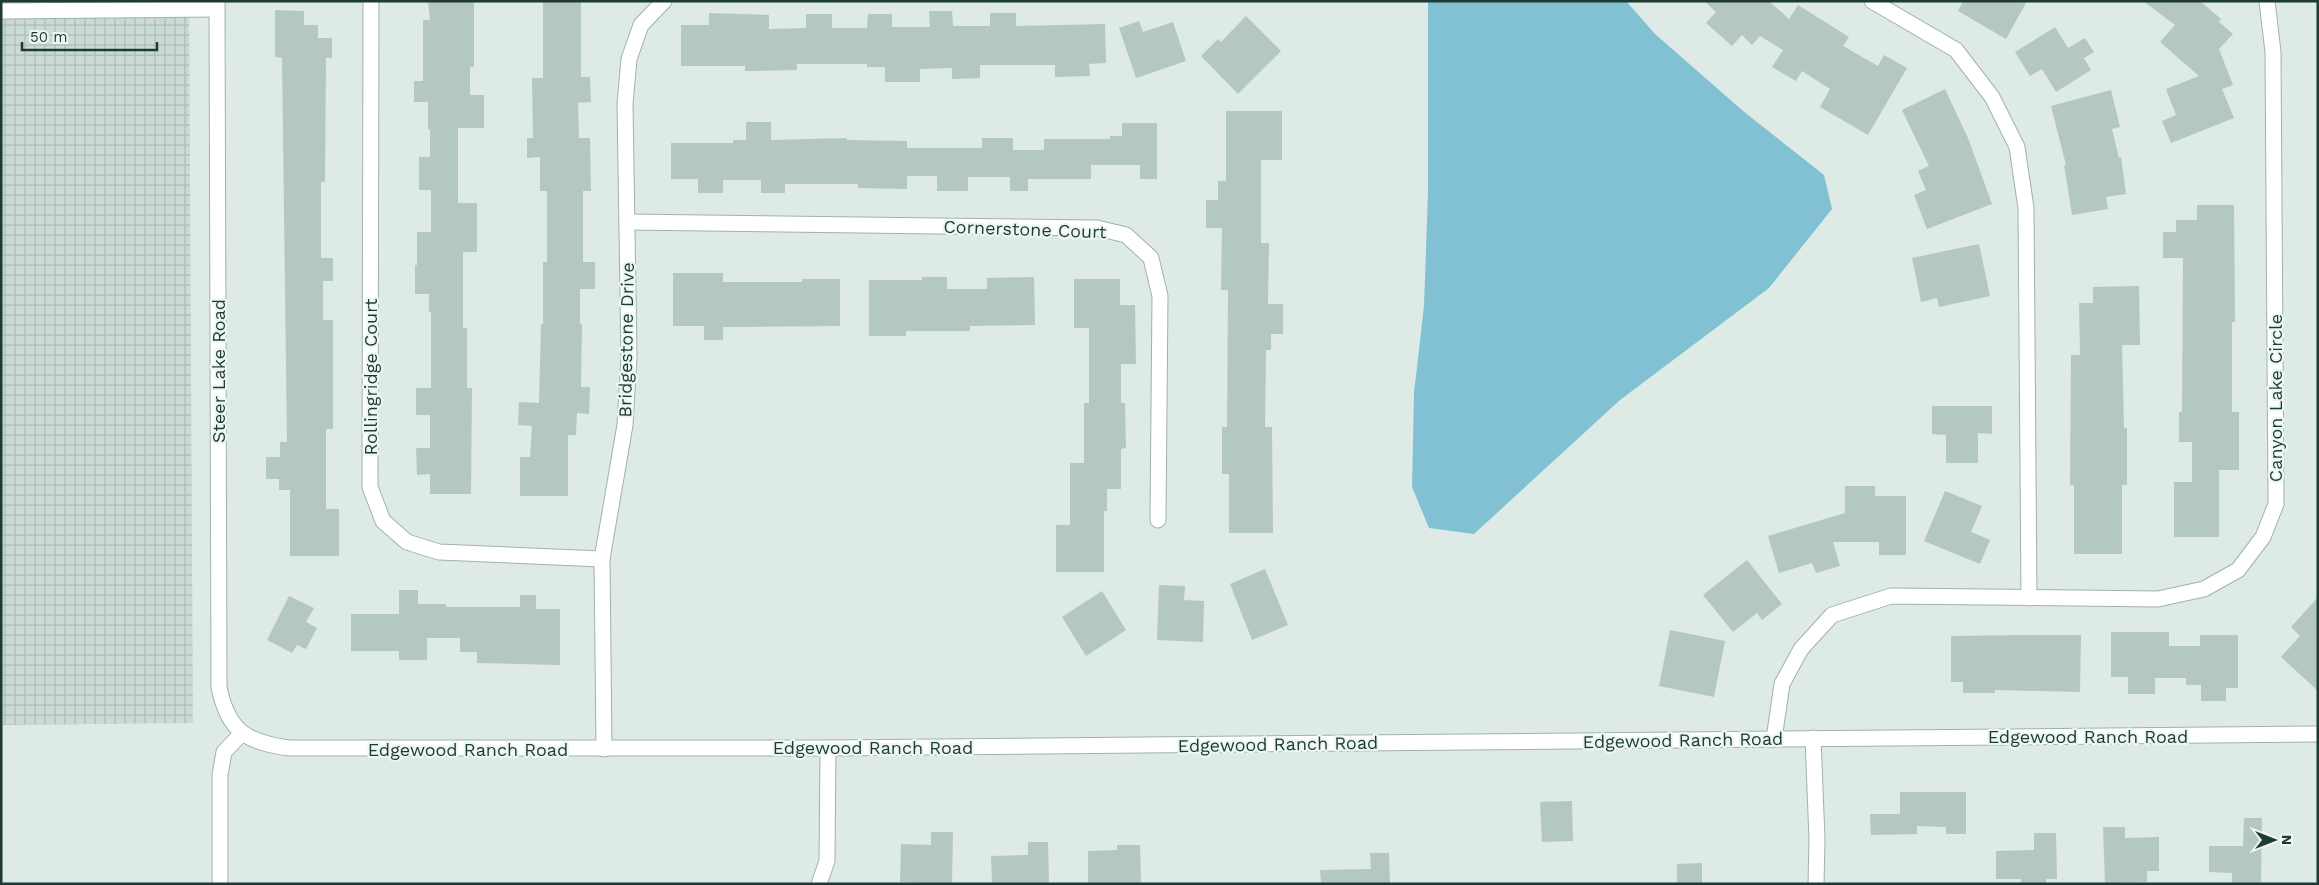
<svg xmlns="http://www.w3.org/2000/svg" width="2319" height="885" font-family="'Work Sans',sans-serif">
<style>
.industrial{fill:url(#industrial-grid)}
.water{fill:#81c1d3}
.building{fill:#b5c7c1}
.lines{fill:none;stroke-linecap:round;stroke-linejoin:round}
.minor-casing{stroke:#a0b2ac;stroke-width:17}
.minor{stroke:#fff;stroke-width:15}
.labels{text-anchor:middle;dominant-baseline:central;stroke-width:4.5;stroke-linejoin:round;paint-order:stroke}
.street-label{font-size:18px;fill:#1e3a34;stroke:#edf7f2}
</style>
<defs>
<pattern id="industrial-grid" width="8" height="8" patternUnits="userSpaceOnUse" patternTransform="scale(1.25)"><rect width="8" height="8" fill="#cbdad4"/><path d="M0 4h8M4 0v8" fill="none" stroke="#aebcb7"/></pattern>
</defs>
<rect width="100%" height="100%" fill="#ddeae5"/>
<!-- industrial -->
<polygon class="industrial" points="1,1 189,1 193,723 1,725"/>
<!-- water -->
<polygon class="water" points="1428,1 1626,1 1655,34 1743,111 1824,175 1832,209 1769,288 1620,400 1474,534 1429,528 1412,487 1414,393 1424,306 1428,193"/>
<!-- building -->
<g class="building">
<polygon points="428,1 474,1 474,67 470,67 470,95 484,95 484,128 458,128 458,203 477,203 477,252 463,252 463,328 467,328 467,388 472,388 471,494 430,494 430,474 417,475 416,448 430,448 430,415 416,415 416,388 431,388 431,312 429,312 429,294 415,294 415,265 417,265 417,232 431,232 431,190 419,190 419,157 430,157 430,129 428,129 428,102 414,102 414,81 423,81 423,20 430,20"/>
<polygon points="543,1 581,1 581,77 590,77 591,102 578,103 579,138 590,138 591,191 583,191 583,262 595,262 595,289 580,289 580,324 582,324 581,387 590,387 589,414 577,413 576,435 568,435 568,496 520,496 520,457 530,457 532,426 518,425 519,402 539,403 541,324 543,324 543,262 547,262 547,191 540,191 540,157 527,158 527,138 533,138 532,78 543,78"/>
<polygon points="1704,1 1769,1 1789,19 1798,5 1849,37 1843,46 1878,66 1884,55 1907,68 1868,135 1820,107 1830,89 1802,71 1796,81 1772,67 1783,50 1760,36 1752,45 1742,35 1732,46 1706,23 1716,12"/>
<polygon points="1963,1 2027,1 2006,39 1958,11"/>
<polygon points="2143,1 2200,1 2221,19 2219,22 2233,34 2219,49 2233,85 2222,89 2234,118 2171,143 2162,121 2176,115 2166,89 2199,76 2160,42 2175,25"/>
<polygon points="275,10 304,11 304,25 318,25 318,38 332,38 332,58 326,58 325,182 321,182 321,258 333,258 333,281 323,281 323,320 333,320 333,429 326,429 326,509 339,509 339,556 290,556 290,490 279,490 279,479 266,479 266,457 280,457 280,442 287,442 282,58 275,57"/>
<polygon points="929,11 952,11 953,26 990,26 990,13 1016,13 1016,26 1105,24 1106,63 1089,64 1090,76 1055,77 1055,65 980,65 980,78 952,79 952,68 920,69 920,82 885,82 885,67 867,67 867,64 797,64 797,70 745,71 745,66 681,66 681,25 709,25 709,13 769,15 769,29 806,28 806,14 832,14 832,28 867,28 868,14 892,14 892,27 930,27"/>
<polygon points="1246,16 1281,51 1238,94 1201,56 1218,39 1221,42"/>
<polygon points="1139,21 1143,32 1173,22 1186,61 1136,78 1119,28"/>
<polygon points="2055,27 2068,48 2085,38 2094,52 2084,58 2091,70 2056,92 2042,69 2030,76 2015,52"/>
<polygon points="1945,89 1968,138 1992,204 1927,229 1914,195 1926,190 1918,171 1929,166 1902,110"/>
<polygon points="2111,90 2120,127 2112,129 2119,158 2121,157 2126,194 2106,197 2108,209 2072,215 2064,165 2066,165 2051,106"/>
<polygon points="1226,111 1282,111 1282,160 1261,160 1261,243 1269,243 1268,304 1283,304 1283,334 1271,334 1271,350 1266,350 1265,427 1272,427 1273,533 1229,533 1229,474 1222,474 1222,427 1227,427 1228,290 1221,290 1222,228 1206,228 1206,200 1218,200 1218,181 1226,181"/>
<polygon points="746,122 771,122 771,140 847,138 847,140 907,141 907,148 982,148 982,138 1013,138 1013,150 1044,150 1044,139 1110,139 1110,136 1122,136 1122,123 1157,123 1157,179 1140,179 1140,165 1091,165 1091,179 1028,179 1028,191 1010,191 1010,177 968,177 968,191 937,191 937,176 907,176 907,189 858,188 858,184 785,184 785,193 761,193 761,180 723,180 723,193 698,193 698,179 671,179 671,143 733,143 733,140 746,140"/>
<polygon points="2197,205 2234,205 2235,322 2232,322 2232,412 2239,412 2239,470 2219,470 2219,537 2174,537 2174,482 2192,482 2192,442 2179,442 2179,412 2182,412 2183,258 2163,258 2163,232 2176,232 2176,220 2197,220"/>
<polygon points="1979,244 1990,296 1939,307 1937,298 1921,302 1912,258"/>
<polygon points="673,273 723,273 723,282 802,282 802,279 840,279 840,326 723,327 723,340 704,340 704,326 673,326"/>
<polygon points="922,277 947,277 947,289 987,289 987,278 1034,277 1035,325 970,326 970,331 906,331 906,336 869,336 869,280 922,280"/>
<polygon points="1074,279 1120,279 1120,305 1135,305 1136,364 1121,364 1121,403 1125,403 1126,448 1121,449 1121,489 1107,489 1107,511 1104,511 1104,572 1056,572 1056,525 1070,525 1070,463 1084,463 1084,403 1089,403 1089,328 1074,328"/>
<polygon points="2139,286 2140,345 2122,345 2124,428 2127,428 2127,485 2122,485 2122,554 2074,554 2074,485 2070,485 2071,355 2080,355 2079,303 2093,303 2093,287"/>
<polygon points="1932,406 1992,406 1992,434 1978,433 1978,463 1946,463 1946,435 1932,434"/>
<polygon points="1845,486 1875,486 1875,496 1906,496 1906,555 1879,555 1879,542 1833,542 1840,566 1816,573 1812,563 1779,573 1768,536 1845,513"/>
<polygon points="1945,491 1982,506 1971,532 1990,540 1980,564 1924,541"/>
<polygon points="1747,560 1782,604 1762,620 1757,613 1733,632 1703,595"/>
<polygon points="1265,569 1288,625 1252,640 1230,584"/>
<polygon points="1159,585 1185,586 1184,600 1204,601 1203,642 1157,640"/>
<polygon points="399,590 418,590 418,604 446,604 446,607 520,607 520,595 536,595 536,609 560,609 560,665 477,663 477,652 460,652 460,638 427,638 427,660 399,660 399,651 351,651 351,614 399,614"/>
<polygon points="1102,591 1126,630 1086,656 1062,617"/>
<polygon points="289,596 314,608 306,622 317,628 306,649 297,645 292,653 267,640"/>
<polygon points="2318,597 2318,691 2281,657 2300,636 2291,627"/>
<polygon points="1670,630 1725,641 1714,697 1659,686"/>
<polygon points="2111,632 2169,632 2169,646 2200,646 2200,635 2238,635 2238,688 2226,688 2226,701 2201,701 2201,685 2186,685 2186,678 2155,678 2155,694 2128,694 2128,677 2111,677"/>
<polygon points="2022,635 2081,635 2080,692 1995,690 1995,693 1963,693 1963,682 1951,682 1951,636"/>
<polygon points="1900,792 1966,792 1966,834 1946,834 1946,827 1917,826 1917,834 1871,835 1870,814 1900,814"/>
<polygon points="1572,801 1573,841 1542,842 1540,802"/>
<polygon points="2244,818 2262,818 2261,884 2232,884 2232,873 2209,872 2209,846 2243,846"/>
<polygon points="2103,827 2125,827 2125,838 2159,837 2159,871 2147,871 2147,882 2105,883"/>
<polygon points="931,832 953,832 952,884 900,882 901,844 931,845"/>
<polygon points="2034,833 2056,833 2057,879 2046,879 2046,884 2021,884 2021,879 1996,879 1996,851 2034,850"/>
<polygon points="1028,842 1048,842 1049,884 992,884 991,856 1028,855"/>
<polygon points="1117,845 1140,845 1141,884 1088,884 1088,851 1117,850"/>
<polygon points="1370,853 1389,853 1390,884 1321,884 1320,870 1371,869"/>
<polygon points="1702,863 1702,884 1677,884 1677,864"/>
</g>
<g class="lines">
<defs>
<g id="minor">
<path d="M217 1 219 687C228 732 247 742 289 748H828L2318 734"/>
<polyline points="371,1 370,487 383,521 407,542 439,552 602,559"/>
<polyline points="1872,1 1956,50 1992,97 2017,147 2026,208 2029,598"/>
<polyline points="1,11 217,9"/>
<polyline points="627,222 1097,228 1126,235 1151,258 1160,296 1158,520"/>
<polyline points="1813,738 1817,839 1816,884"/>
<polyline points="1774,739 1782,684 1801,649 1832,615 1891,596 2158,599 2204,589 2238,570 2263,537 2276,504 2273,52 2267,1"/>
<polyline points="604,749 602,559 625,425 629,357 625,104 629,59 641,25 664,1"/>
<polyline points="220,884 220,775 224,752 242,733"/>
<polyline points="819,884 827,861 828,748"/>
</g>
</defs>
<!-- minor casing -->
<use href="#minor" class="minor-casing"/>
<!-- minor -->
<use href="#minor" class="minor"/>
</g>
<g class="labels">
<!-- street labels -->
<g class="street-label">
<text transform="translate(1025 229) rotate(2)">Cornerstone Court</text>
<text transform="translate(626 340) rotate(-89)">Bridgestone Drive</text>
<text transform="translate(218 371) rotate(-90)">Steer Lake Road</text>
<text transform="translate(370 377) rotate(-90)">Rollingridge Court</text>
<text transform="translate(2275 398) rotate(-90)">Canyon Lake Circle</text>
<text x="2088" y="736">Edgewood Ranch Road</text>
<text transform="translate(1683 740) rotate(-1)">Edgewood Ranch Road</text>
<text transform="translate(1278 744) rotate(-1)">Edgewood Ranch Road</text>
<text x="873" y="747">Edgewood Ranch Road</text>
<text x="468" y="749">Edgewood Ranch Road</text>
</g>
</g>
<!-- border -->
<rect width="2319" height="885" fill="none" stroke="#1e3a34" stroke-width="5"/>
<!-- north arrow -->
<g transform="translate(2274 840) rotate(90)" stroke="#edf7f2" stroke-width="4" paint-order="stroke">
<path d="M0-4L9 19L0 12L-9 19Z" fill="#1e3a34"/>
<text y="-8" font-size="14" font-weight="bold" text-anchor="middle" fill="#1e3a34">N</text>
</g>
<!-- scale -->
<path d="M22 42v8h135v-8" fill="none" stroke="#1e3a34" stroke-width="2.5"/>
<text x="30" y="42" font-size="15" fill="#1e3a34" stroke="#edf7f2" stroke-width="4" paint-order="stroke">50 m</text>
</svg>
